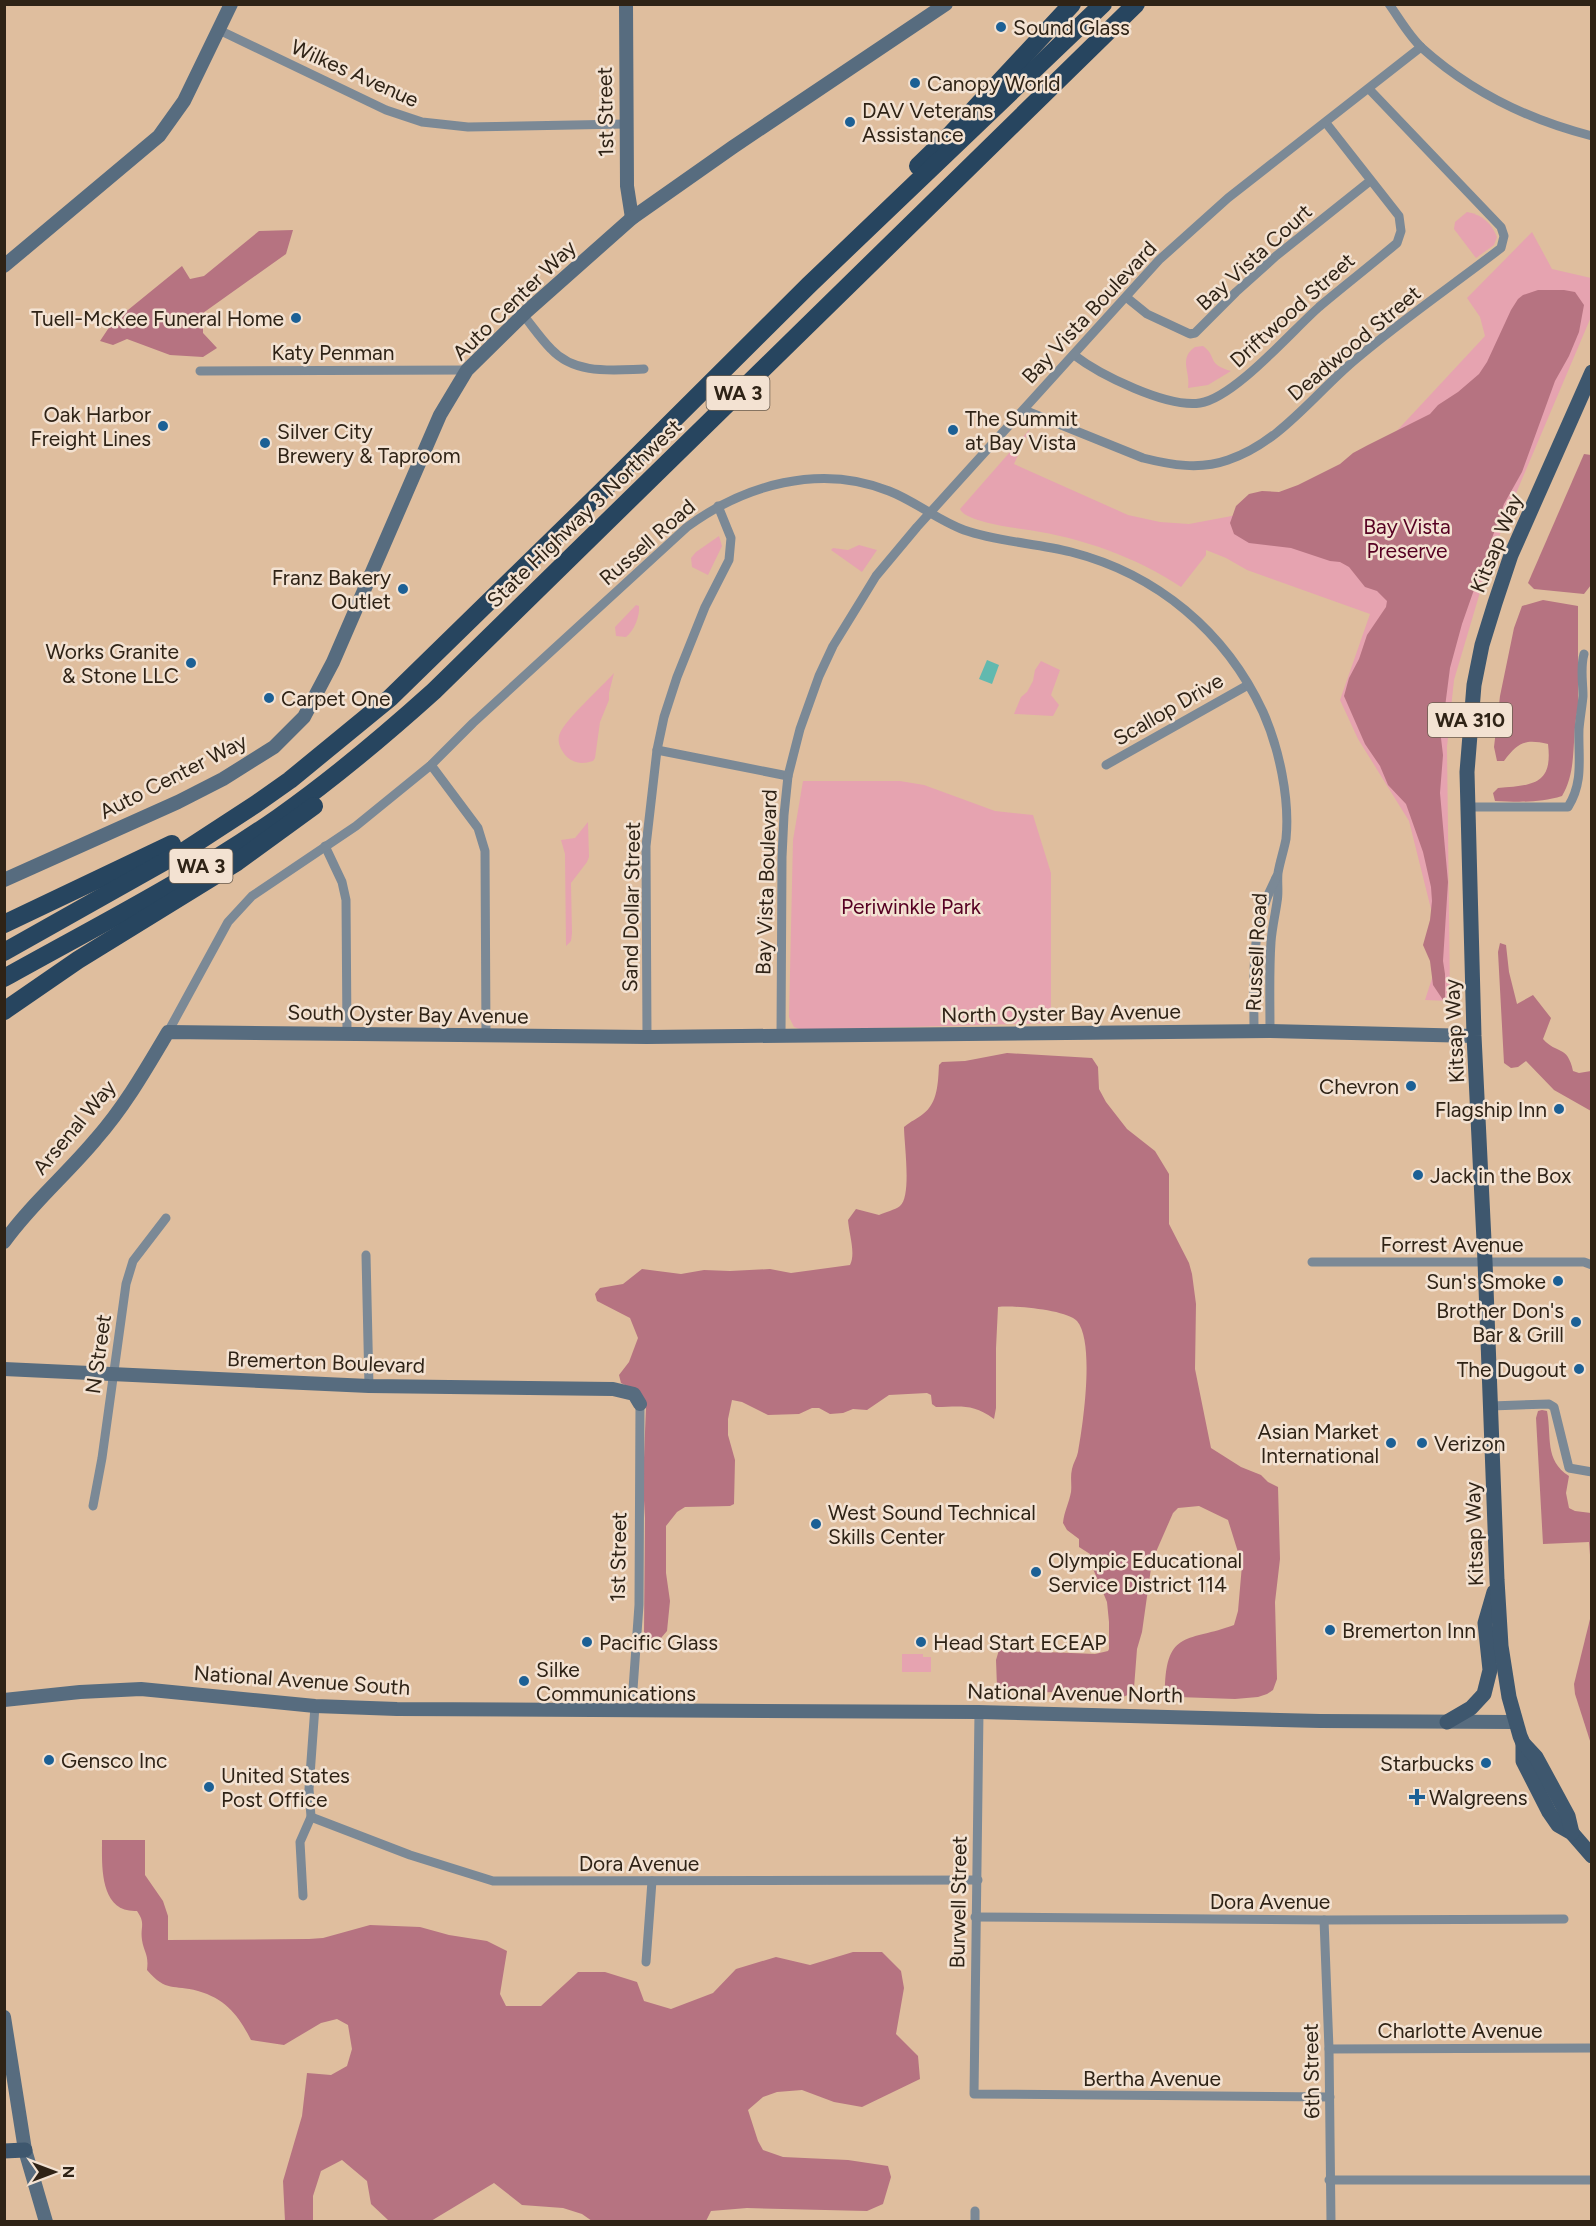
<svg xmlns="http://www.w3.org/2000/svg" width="1596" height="2226" font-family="Figtree,sans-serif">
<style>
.green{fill:#e6a3b0}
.forest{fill:#b67381}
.water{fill:#61b9af}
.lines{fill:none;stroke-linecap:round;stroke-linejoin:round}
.street{stroke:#7b8996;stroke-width:9}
.secondary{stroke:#576c7f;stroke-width:14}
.primary{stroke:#3e576e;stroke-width:15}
.highway{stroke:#27455f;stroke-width:18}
.poi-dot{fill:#1c6095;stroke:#f3e2d2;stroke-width:2}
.labels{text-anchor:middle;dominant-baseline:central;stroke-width:5;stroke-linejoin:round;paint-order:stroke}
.shield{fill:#f3e2d2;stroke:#6a5c4e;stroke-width:1.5}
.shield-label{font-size:20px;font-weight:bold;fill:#2f2316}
.poi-label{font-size:21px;fill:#2f2316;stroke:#f3e2d2;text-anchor:start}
.street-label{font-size:21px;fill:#2f2316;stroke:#f3e2d2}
.park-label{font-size:21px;fill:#560022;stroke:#f3e2d2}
</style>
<rect width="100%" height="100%" fill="#dfbe9e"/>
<!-- green -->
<g class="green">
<path d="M1467 212C1483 215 1491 223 1497 237L1494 245 1476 258 1454 229 1455 222Z"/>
<path d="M1532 232 1552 269 1591 278V317L1517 491 1489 562 1454 680 1447 747 1450 1001 1425 1000 1437 963V933L1409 821 1358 739 1340 700 1370 614 1247 570 1226 558 1206 550V555L1181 587C1136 557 1082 538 1029 530 1015 528 965 522 960 509L1030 429 1014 464 1128 515 1160 522 1189 524 1253 512 1366 464 1485 336 1480 317 1467 298Z"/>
<path d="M1203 346C1218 357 1206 364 1231 371L1208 385 1188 388C1191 372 1178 359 1195 347Z"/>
<polygon points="719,536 722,546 708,575 692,567 691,558 696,552"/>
<polygon points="859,545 877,550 862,572 831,550 833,548 848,550"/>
<path d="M636 605 639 606C640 616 634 631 626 637L616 636 615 627Z"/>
<polygon points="1041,661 1060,670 1051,695 1059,705 1053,716 1014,714 1021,697 1027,692 1033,681 1035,670"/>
<path d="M614 673 609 693V700L600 722 595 758 593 761C583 764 575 764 567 757 562 752 557 743 559 736 562 722 603 686 614 673Z"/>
<polygon points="803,781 900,781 924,785 995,811 1033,815 1051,873 1051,1023 802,1030 794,1027 789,1017 793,840"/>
<polygon points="588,822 589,857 587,862 571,883 572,933 571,941 566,946 565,854 561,840 575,838"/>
<polygon points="902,1654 923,1654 923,1657 931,1657 931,1672 902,1672"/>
</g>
<!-- forest -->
<g class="forest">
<polygon points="293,230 286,254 203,313 203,333 217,348 203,357 170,355 127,339 113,345 100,341 112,323 182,266 190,279 204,276 259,231"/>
<polygon points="1538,290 1564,290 1575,292 1584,305 1579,332 1569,356 1555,381 1522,472 1504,504 1462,624 1450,668 1441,738 1443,755 1440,793 1448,882 1443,961 1445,974 1445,1003 1433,985 1430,961 1423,945 1430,920 1432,901 1431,887 1423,852 1406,804 1388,785 1380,766 1365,744 1344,696 1349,678 1359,659 1367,635 1386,607 1387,601 1377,591 1365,587 1349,567 1340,562 1330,561 1291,548 1249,543 1234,534 1230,523 1236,506 1249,494 1262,491 1279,492 1298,485 1340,464 1353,453 1368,445 1430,414 1438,405 1458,392 1479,374 1487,362 1511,310 1518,299 1523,295"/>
<polygon points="1584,454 1591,455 1591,585 1584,594 1534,589 1528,583"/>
<path d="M1543 600 1578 606V708C1571 736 1578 770 1562 796 1539 803 1519 802 1495 801L1493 793 1498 788C1533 785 1553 785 1548 744 1525 739 1518 742 1504 761H1497L1494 747 1500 696 1514 628 1522 606Z"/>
<path d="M1500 943 1506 945 1509 972 1517 1004 1533 995 1551 1018 1543 1039C1557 1055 1567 1044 1573 1071L1579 1073 1591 1071V1111L1554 1090 1526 1061 1518 1067 1511 1068 1504 1063 1498 952Z"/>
<path d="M1007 1053 1092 1058 1098 1067 1099 1089 1106 1102 1127 1129 1155 1151 1169 1174V1224L1189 1263 1192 1274 1196 1304 1195 1369 1211 1448 1241 1467 1261 1475 1268 1482 1278 1487 1280 1559 1275 1602 1277 1679 1273 1690 1267 1694 1258 1697 1235 1699 1178 1697 1171 1695 1165 1690C1166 1629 1189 1642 1234 1625L1238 1611 1242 1565 1228 1520 1199 1506 1178 1508 1173 1513 1152 1561 1142 1632 1137 1649 1134 1688 1130 1694 1123 1697H1111L1057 1692 1018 1693 1001 1691 997 1687 996 1660 999 1650 1095 1654 1108 1651 1109 1649V1622L1107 1602 1091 1564 1090 1554 1079 1547V1539L1067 1530 1063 1523C1064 1512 1069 1503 1071 1492 1072 1485 1070 1477 1072 1469 1073 1463 1077 1458 1078 1452 1083 1425 1095 1342 1077 1321 1067 1310 1014 1305 998 1307L996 1348V1408L994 1419C972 1403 960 1407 936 1407L932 1404 931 1395 927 1393 889 1395 867 1410 853 1409 843 1413 830 1414 819 1408H812L799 1414 768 1415 742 1402 732 1400 728 1419V1435L735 1460 734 1504 730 1506 685 1507 677 1512 666 1526V1573L670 1601 667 1631 661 1638 652 1640 648 1639 644 1634 645 1518 643 1483 646 1407 635 1390 621 1383 619 1375 629 1362 638 1338 630 1318 597 1301 595 1294 600 1288 623 1284 642 1269 681 1274 704 1270 730 1271 770 1269 791 1273 850 1265C856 1253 849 1234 848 1220L856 1209 879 1215C885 1212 895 1210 900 1206 912 1196 904 1143 904 1127 911 1121 917 1119 923 1114 938 1103 938 1082 939 1065L942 1062 965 1061Z"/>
<path d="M1542 1410 1547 1411C1552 1437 1544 1460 1569 1476L1566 1493 1569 1508 1575 1511 1591 1513V1568L1589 1542 1543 1544 1536 1418 1538 1411Z"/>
<polygon points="1591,1615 1591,1744 1575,1694 1574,1684"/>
<path d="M102 1840H145V1875L163 1901 168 1916V1940L309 1939 323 1938 370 1925 420 1927 449 1935 487 1941 507 1951 500 1994 506 2006H541L578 1972H605L637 1982 644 2001 671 2009 713 1993 736 1969 776 1957 810 1965 853 1952H882L901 1971 904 1988 896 2034 918 2056 920 2079 862 2107 834 2102 802 2090 777 2092 763 2097 748 2110 758 2141 763 2150 783 2157 848 2160 888 2166 891 2177 883 2204 867 2211 747 2208 711 2211 706 2221H592L582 2214 563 2208 522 2205 494 2183 431 2221H395L388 2220 371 2204 367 2181 342 2160 321 2171 313 2196V2221H285L283 2181 302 2116 307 2073 331 2075 347 2066 352 2049 348 2025 337 2019 321 2023 284 2045 251 2040C239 2016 226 1999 198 1991 173 1984 167 1993 147 1970 149 1954 144 1953 142 1940 140 1926 146 1924 137 1911 99 1913 102 1865 102 1840Z"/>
</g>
<!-- water -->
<polygon class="water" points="987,660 999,665 992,684 979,679"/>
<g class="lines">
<!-- street -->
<g class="street">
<path d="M1389 4C1399 18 1409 36 1422 48 1471 92 1529 120 1592 136"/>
<polyline points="219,30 386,110 422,122 468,127 626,124"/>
<polyline points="1126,297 1147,314 1190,334 1195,333 1236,292 1276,256 1370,181"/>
<path d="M524 316C533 327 541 339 551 349 575 375 612 370 644 369"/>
<path d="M1074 355C1100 375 1167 408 1200 403 1234 398 1291 332 1319 307 1345 285 1371 265 1397 243L1401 231 1399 216 1326 123"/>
<polyline points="200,371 467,370"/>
<path d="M1024 410 1143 458C1171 465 1200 470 1228 460 1280 443 1315 393 1356 359 1402 320 1453 285 1501 248L1504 236 1501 227 1369 89"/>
<polyline points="657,750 788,776"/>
<polyline points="431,765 478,828 485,851 486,1036"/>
<polyline points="1106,765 1248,685"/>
<path d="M1467 807H1568C1584 782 1578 757 1579 729 1580 718 1582 707 1583 696 1583 682 1580 668 1584 654"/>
<polyline points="325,846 342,882 346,900 347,1033"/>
<path d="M168 1032 228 922 252 896 356 826 431 765 473 723 687 527C744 485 820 463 889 491 915 501 937 520 964 530 998 542 1036 543 1071 552 1157 574 1226 632 1263 712 1279 748 1290 799 1286 839 1284 850 1280 861 1278 873 1277 882 1279 893 1277 902 1275 916 1272 928 1271 942 1269 971 1270 1002 1270 1031"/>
<path d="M1254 1032C1254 975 1249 928 1277 876"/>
<polyline points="781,1036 782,857 784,815 788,776 800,729 819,676 833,646 865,594 876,576 917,527 1159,260 1228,198 1421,47"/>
<polyline points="647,1037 646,846 657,750 664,717 677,677 705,607 729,560 731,538 718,506"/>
<polyline points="366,1255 369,1386"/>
<polyline points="1312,1262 1584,1262 1592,1265"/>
<polyline points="1491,1406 1549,1404 1554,1407 1569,1468 1592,1472"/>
<polyline points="93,1506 102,1458 126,1284 133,1261 166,1218"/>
<polyline points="634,1711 633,1689 639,1605 640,1404"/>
<polyline points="979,1712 974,2094 1330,2097"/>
<polyline points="311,1817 410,1855 493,1881 978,1880"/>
<polyline points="303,1896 300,1842 311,1817 309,1789 315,1706"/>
<polyline points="975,1917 1324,1920 1564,1919"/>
<polyline points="1324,1920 1329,2049 1331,2222"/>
<polyline points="646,1962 652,1881"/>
<polyline points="1329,2049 1592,2048"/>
<polyline points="1329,2180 1592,2180"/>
<polyline points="975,2222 975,2211"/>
</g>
<!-- secondary -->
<g class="secondary">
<polyline points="626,4 627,186 632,218"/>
<polyline points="4,266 159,136 184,101 231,4"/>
<polyline points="4,880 178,802 223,779 274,747 304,717 333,662 440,415 467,370 526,312 632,218 733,147 946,4"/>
<path d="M4 1242C31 1204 67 1174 96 1139 125 1106 146 1069 168 1032L647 1037 1270 1031 1474 1036"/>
<polyline points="4,1369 369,1386 613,1389 634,1394 640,1404"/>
<polyline points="4,1700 80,1692 141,1689 315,1706 397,1709 979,1712 1320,1721 1515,1722"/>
<polyline points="4,2017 25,2150 46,2222"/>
</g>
<!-- primary -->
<g class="primary">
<polyline points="1447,1722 1471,1708 1484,1694 1490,1670 1485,1623 1494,1592"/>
<polyline points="1523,1743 1523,1761 1549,1812 1558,1825 1572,1833 1592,1856"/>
<polyline points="1572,1833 1568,1816 1536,1757 1523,1743 1520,1736 1509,1697 1501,1646 1497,1580 1485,1261 1474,1036 1467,772 1474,685 1482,645 1495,603 1511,555 1592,372"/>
<polyline points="4,2151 25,2150"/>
</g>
<!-- highway -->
<g class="highway">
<polyline points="918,166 951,134 1072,4"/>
<polyline points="4,924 172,844"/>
<polyline points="4,952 187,849 256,804 290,780 390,698 601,492 809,285 1103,4"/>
<path d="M4 978C97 926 192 878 279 817 333 779 384 736 434 691L1136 4"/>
<polyline points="4,1011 78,960 237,862 314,806"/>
</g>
</g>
<!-- markers -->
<g class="poi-dot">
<circle cx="1001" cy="27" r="6"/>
<circle cx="915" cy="83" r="6"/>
<circle cx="850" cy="122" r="6"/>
<circle cx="296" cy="318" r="6"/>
<circle cx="163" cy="426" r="6"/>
<circle cx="953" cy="430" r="6"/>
<circle cx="265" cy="443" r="6"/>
<circle cx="403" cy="589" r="6"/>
<circle cx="191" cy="663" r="6"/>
<circle cx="269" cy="698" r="6"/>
<circle cx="1411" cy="1086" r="6"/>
<circle cx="1559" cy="1109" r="6"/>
<circle cx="1418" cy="1175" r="6"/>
<circle cx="1558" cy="1281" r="6"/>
<circle cx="1576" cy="1322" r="6"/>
<circle cx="1579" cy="1369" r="6"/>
<circle cx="1391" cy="1443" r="6"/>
<circle cx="1422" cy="1443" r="6"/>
<circle cx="816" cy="1524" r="6"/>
<circle cx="1036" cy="1572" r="6"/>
<circle cx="1330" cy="1630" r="6"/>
<circle cx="587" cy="1642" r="6"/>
<circle cx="921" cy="1642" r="6"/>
<circle cx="524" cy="1681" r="6"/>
<circle cx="49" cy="1760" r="6"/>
<circle cx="1486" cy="1763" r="6"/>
<circle cx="209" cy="1787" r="6"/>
<path d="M1414 1788h6v6h6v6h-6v6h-6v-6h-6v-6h6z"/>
</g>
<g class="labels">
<!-- shield labels -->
<g class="shield">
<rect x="706.5" y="376" width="63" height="34" rx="4.5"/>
<rect x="1428" y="703" width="84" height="34" rx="4.5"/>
<rect x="169.5" y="849" width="63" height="34" rx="4.5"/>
</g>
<g class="shield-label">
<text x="738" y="393">WA 3</text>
<text x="1470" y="720">WA 310</text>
<text x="201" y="866">WA 3</text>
</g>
<!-- poi labels -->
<g class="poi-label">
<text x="1013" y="27">Sound Glass</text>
<text x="927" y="83">Canopy World</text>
<text x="862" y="110">DAV Veterans<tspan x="862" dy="24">Assistance</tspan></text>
<text x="284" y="318" text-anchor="end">Tuell-McKee Funeral Home</text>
<text x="151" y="414" text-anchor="end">Oak Harbor<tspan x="151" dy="24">Freight Lines</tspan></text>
<text x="965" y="418">The Summit<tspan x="965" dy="24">at Bay Vista</tspan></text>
<text x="277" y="431">Silver City<tspan x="277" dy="24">Brewery &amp; Taproom</tspan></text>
<text x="391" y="577" text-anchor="end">Franz Bakery<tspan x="391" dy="24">Outlet</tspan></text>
<text x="179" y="651" text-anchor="end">Works Granite<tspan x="179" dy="24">&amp; Stone LLC</tspan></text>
<text x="281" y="698">Carpet One</text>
<text x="1399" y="1086" text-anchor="end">Chevron</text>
<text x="1547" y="1109" text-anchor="end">Flagship Inn</text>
<text x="1430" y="1175">Jack in the Box</text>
<text x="1546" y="1281" text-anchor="end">Sun's Smoke</text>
<text x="1564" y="1310" text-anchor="end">Brother Don's<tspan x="1564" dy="24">Bar &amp; Grill</tspan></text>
<text x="1567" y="1369" text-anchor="end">The Dugout</text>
<text x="1379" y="1431" text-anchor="end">Asian Market<tspan x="1379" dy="24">International</tspan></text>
<text x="1434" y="1443">Verizon</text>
<text x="828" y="1512">West Sound Technical<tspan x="828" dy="24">Skills Center</tspan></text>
<text x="1048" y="1560">Olympic Educational<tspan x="1048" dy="24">Service District 114</tspan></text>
<text x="1342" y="1630">Bremerton Inn</text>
<text x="599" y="1642">Pacific Glass</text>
<text x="933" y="1642">Head Start ECEAP</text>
<text x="536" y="1669">Silke<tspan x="536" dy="24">Communications</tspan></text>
<text x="61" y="1760">Gensco Inc</text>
<text x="1474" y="1763" text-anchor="end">Starbucks</text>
<text x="221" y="1775">United States<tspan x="221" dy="24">Post Office</tspan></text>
<text x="1429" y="1797">Walgreens</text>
</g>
<!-- street labels -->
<g class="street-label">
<text transform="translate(355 73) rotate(24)">Wilkes Avenue</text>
<text transform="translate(605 112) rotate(-91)">1st Street</text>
<text transform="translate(1254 257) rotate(-42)">Bay Vista Court</text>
<text transform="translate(514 300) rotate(-44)">Auto Center Way</text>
<text transform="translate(1292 310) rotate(-42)">Driftwood Street</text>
<text transform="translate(1089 312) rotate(-47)">Bay Vista Boulevard</text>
<text transform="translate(1354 343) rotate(-40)">Deadwood Street</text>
<text x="333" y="352">Katy Penman</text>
<text transform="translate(584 513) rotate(-44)">State Highway 3 Northwest</text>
<text transform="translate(647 542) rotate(-41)">Russell Road</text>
<text transform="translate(1496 543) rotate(-68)">Kitsap Way</text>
<text transform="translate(1168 709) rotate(-30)">Scallop Drive</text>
<text transform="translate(173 776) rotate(-27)">Auto Center Way</text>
<text transform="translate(766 882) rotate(-88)">Bay Vista Boulevard</text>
<text transform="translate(631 907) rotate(-89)">Sand Dollar Street</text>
<text transform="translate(1256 952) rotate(-87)">Russell Road</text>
<text transform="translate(1061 1013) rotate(-1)">North Oyster Bay Avenue</text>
<text transform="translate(408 1014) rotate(1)">South Oyster Bay Avenue</text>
<text transform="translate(1454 1031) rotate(-93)">Kitsap Way</text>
<text transform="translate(74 1127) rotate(-50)">Arsenal Way</text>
<text x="1452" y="1244">Forrest Avenue</text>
<text transform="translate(98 1354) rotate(-82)">N Street</text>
<text transform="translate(326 1362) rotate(2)">Bremerton Boulevard</text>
<text transform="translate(1474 1534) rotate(-92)">Kitsap Way</text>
<text transform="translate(618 1557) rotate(-89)">1st Street</text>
<text transform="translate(302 1680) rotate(4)">National Avenue South</text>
<text transform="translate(1075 1693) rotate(1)">National Avenue North</text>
<text x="639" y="1863">Dora Avenue</text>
<text x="1270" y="1901">Dora Avenue</text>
<text transform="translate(958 1902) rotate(-89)">Burwell Street</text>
<text x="1460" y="2030">Charlotte Avenue</text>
<text transform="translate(1311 2071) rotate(-91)">6th Street</text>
<text x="1152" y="2078">Bertha Avenue</text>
</g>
<!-- park labels -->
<g class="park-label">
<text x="1407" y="526">Bay Vista<tspan x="1407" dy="24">Preserve</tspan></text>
<text x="911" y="906">Periwinkle Park</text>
</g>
</g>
<!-- border -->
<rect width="1596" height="2226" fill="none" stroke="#2f2316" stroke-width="12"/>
<!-- north arrow -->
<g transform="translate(54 2172) rotate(90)" stroke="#f3e2d2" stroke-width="4.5" paint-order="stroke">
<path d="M0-4.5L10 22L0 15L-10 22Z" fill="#2f2316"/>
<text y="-9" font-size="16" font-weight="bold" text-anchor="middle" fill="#2f2316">N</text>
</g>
</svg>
